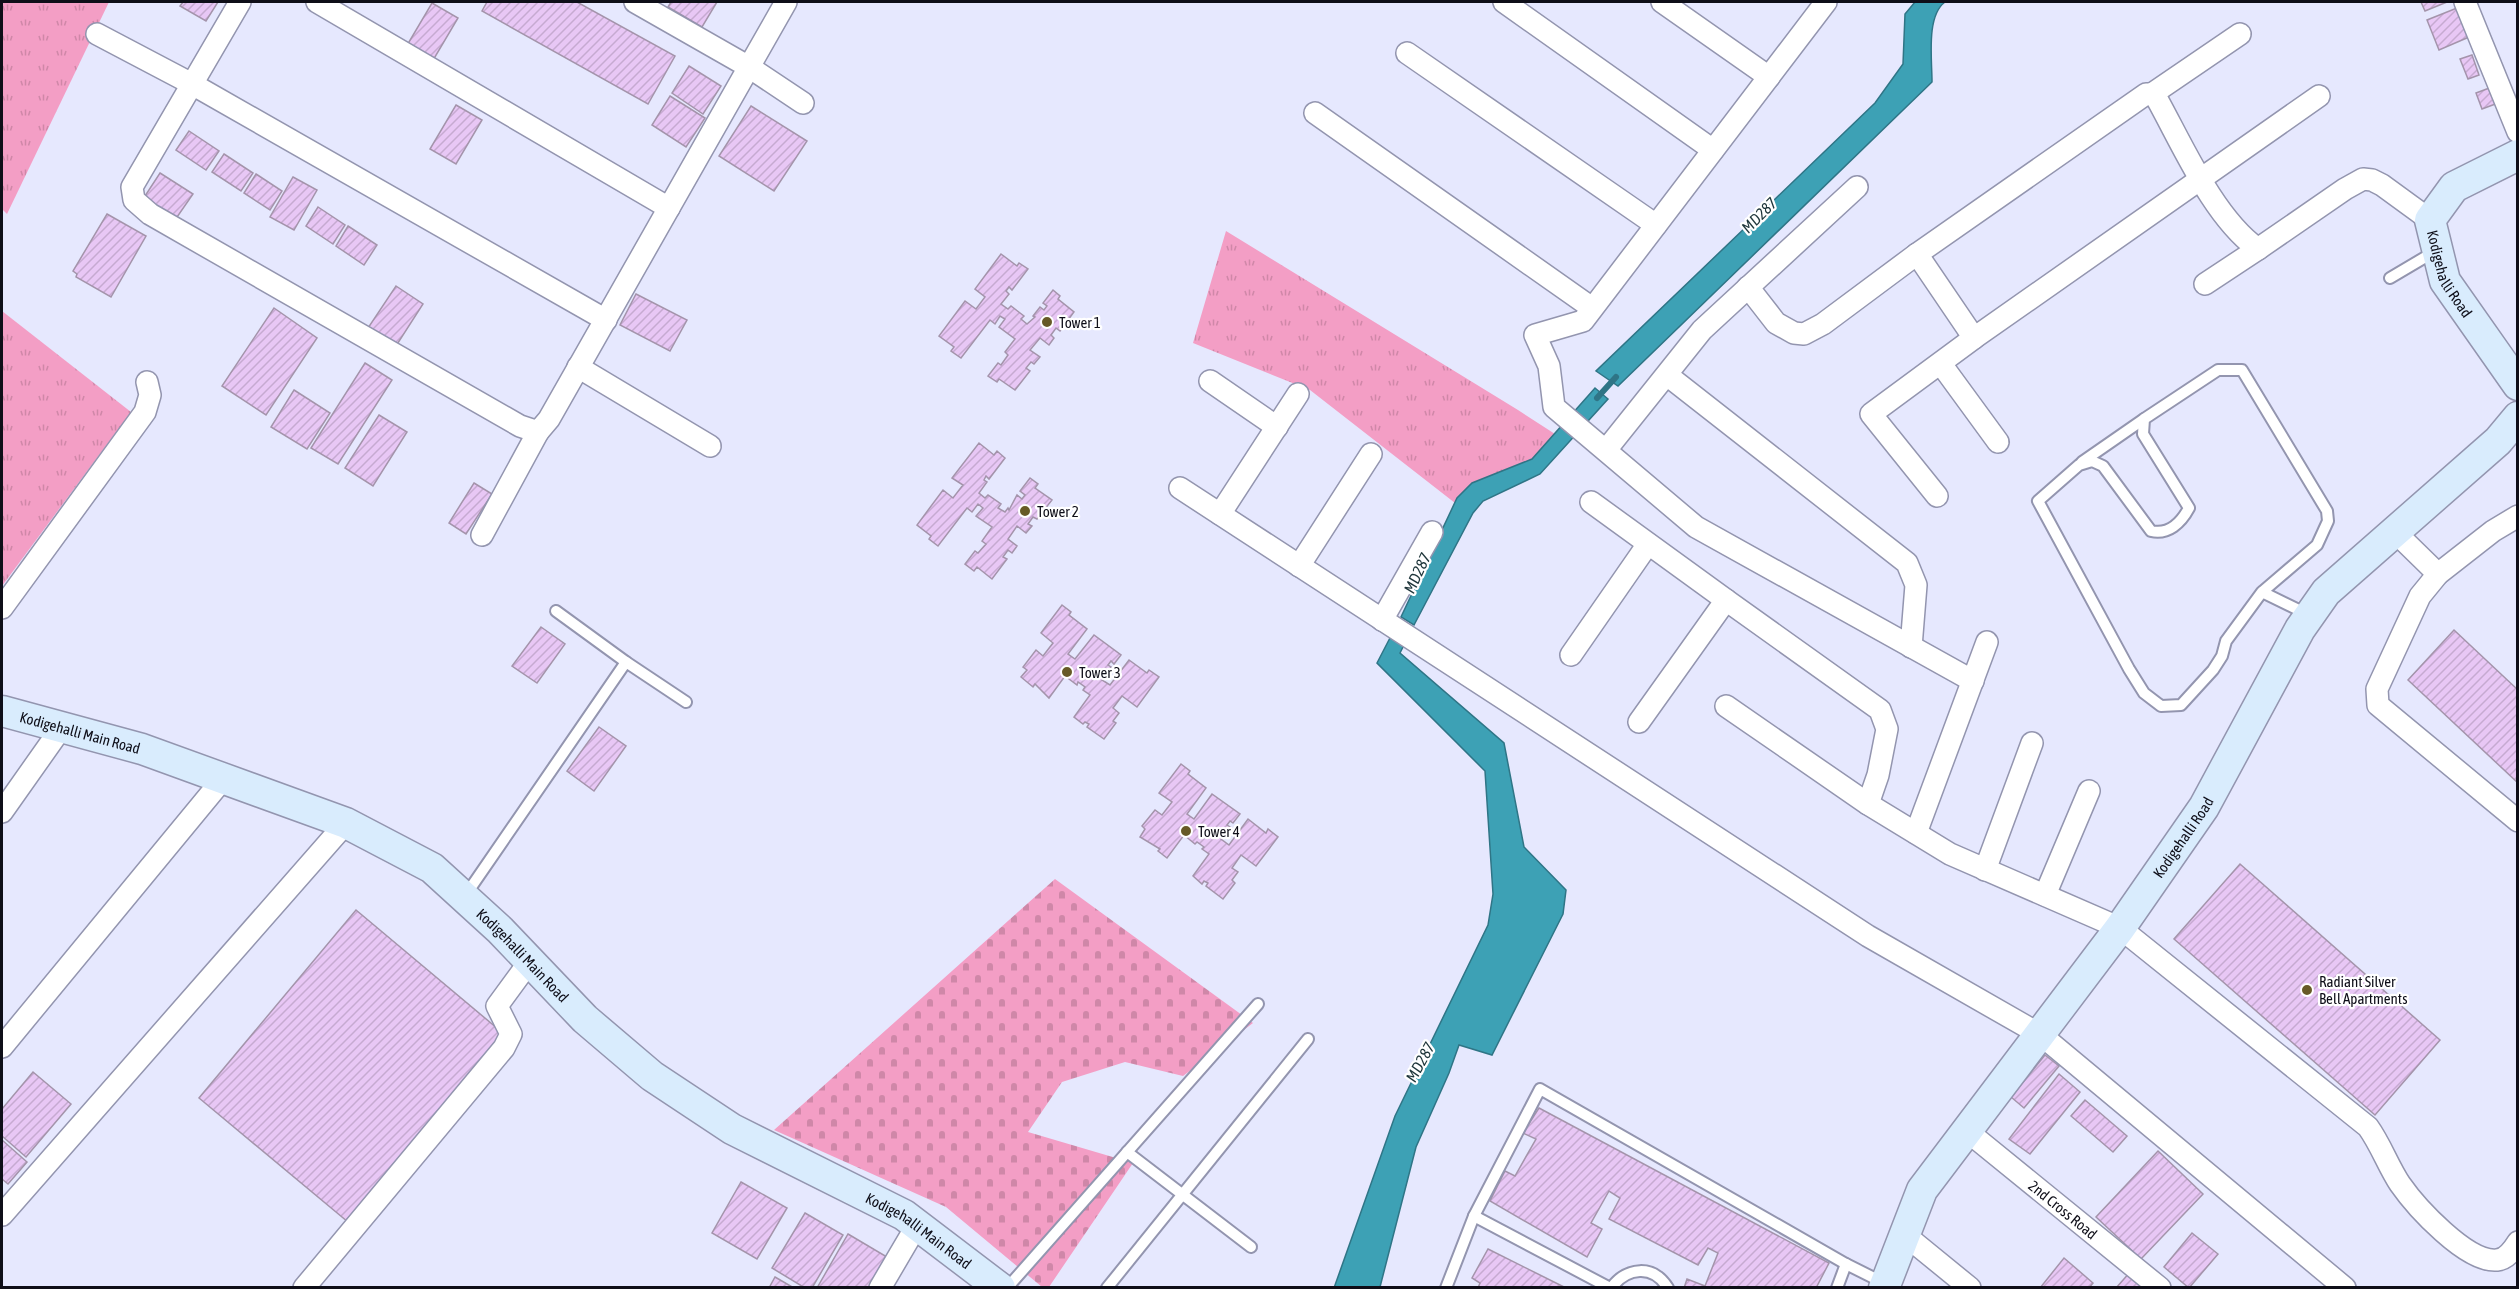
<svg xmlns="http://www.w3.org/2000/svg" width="2519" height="1289" font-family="'Asap Condensed',sans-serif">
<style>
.grass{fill:url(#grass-tufts)}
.cemetery{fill:url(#cemetery-stones)}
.water{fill:#3da1b5;stroke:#2f7586;stroke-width:1.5}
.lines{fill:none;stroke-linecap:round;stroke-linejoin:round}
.stream{stroke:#2f7586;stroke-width:6}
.building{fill:url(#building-hatch);stroke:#a494ab;stroke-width:1.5}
.lane-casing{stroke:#9395af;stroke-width:14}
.street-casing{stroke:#9395af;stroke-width:24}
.secondary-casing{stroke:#9395af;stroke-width:33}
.lane{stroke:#fff;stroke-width:10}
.street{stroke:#fff;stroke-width:21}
.secondary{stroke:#d9ecfd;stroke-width:30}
.poi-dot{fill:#675a27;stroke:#fff;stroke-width:2}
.labels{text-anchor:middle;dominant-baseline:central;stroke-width:4.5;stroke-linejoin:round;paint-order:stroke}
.street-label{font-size:15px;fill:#0e0e18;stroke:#fff}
.poi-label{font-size:15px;fill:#0e0e18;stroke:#fff;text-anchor:start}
.water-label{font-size:16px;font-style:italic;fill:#1e353a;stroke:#fff}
</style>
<defs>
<pattern id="grass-tufts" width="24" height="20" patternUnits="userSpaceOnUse" patternTransform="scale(1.5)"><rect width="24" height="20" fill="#f39ec5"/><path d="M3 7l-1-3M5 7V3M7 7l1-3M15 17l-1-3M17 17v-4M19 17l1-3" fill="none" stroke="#cf87a8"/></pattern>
<pattern id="cemetery-stones" width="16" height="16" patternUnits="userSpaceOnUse" patternTransform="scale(1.5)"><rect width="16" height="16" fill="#f39ec5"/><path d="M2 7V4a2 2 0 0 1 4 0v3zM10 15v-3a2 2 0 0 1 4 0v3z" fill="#cf87a8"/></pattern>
<pattern id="building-hatch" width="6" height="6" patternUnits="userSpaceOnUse" patternTransform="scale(1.5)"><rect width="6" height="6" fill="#e8c7f5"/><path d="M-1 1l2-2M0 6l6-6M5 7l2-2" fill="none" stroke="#c6aad1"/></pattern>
</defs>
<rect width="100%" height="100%" fill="#e6e8fe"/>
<!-- grass -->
<g class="grass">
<polygon points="2,2 109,2 7,214 2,209"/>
<polygon points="1226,231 1518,410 1555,434 1532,459 1472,483 1455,503 1310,390 1193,343"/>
<polygon points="2,311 131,412 2,586"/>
</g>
<!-- cemetery -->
<polygon class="cemetery" points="1055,879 1253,1023 1183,1076 1125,1062 1062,1082 1028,1132 1133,1163 1049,1287 1042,1287 946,1207 774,1130"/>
<!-- water -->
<g class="water">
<path d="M1915 2H1945C1926 16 1932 59 1932 82L1618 386 1596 371 1875 103 1903 64 1905 14Z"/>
<polygon points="1595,388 1608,399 1540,474 1483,501 1473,513 1414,625 1401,617 1457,498 1472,483 1532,459"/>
<polygon points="1392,634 1405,643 1400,653 1504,743 1524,847 1566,890 1563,914 1492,1055 1459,1045 1449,1073 1416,1147 1380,1287 1334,1288 1395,1116 1488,925 1493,894 1485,771 1377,663"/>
</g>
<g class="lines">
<!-- stream -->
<polyline class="stream" points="1597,398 1616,377"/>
</g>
<!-- building -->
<g class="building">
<polygon points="183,2 218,2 206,21 180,6"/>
<polygon points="487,2 577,2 675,56 648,104 482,11"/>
<polygon points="671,2 717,2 702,27 668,7"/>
<polygon points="2421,2 2447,2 2425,11"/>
<polygon points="432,3 458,18 432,62 406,47"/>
<polygon points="2457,8 2469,37 2439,50 2427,20"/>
<polygon points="2472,55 2479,75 2468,79 2460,59"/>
<polygon points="689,66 721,86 703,114 672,93"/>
<polygon points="2492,87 2498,103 2482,109 2476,93"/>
<polygon points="670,96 705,118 686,147 652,125"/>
<polygon points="456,105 482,120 456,164 430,149"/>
<polygon points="751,106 807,141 774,191 719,156"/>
<polygon points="189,131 219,151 206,170 176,150"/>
<polygon points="224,154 253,173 241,191 212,172"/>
<polygon points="160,173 193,194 175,220 143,199"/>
<polygon points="256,174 282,191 270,210 244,193"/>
<polygon points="293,177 317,190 294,230 270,217"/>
<polygon points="318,207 345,225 333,244 306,226"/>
<polygon points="107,214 146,236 111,297 76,277 77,274 73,271"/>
<polygon points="348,226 377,245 364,265 336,246"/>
<polygon points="1001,254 1017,266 1019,263 1028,269 1012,290 1009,287 1006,291 1009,294 1001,304 1008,309 1011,306 1024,316 1021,319 1027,324 1035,317 1033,316 1040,307 1044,310 1047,306 1043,303 1053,290 1060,296 1058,299 1074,312 1060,331 1056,328 1051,335 1054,338 1049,345 1040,338 1030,350 1040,357 1034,364 1031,362 1026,368 1030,371 1015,390 999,379 997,382 988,376 998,363 1001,365 1008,355 1005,352 1015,339 999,327 1005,319 1000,316 995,324 990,320 961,358 951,351 954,347 939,336 965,301 976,309 985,297 975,289"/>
<polygon points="396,286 423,304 396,346 368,328"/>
<polygon points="636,294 687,320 670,351 620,325"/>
<polygon points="274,308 317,338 266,415 222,386"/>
<polygon points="365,363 392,380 338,464 311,448"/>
<polygon points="294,390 330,413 307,449 271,427"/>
<polygon points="379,415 407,432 373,486 345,468"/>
<polygon points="979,443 994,455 997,451 1005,458 989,479 986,476 984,480 987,482 979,493 985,498 988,495 1001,504 998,508 1005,512 1008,508 1009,510 1017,495 1022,499 1025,495 1020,491 1030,478 1038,484 1035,488 1052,500 1037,519 1033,517 1028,524 1032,526 1026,533 1017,526 1008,539 1017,546 1012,553 1008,550 1003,557 1007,559 992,579 977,567 974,571 965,564 975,551 978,553 986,544 982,541 992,527 976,516 983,508 978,504 972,512 967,508 938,546 929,539 931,536 917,525 943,490 953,498 963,485 952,478"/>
<polygon points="474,483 492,494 466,534 449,523"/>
<polygon points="1062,605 1071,612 1069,615 1087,629 1068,654 1075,659 1094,635 1121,655 1114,664 1111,661 1108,665 1111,667 1102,680 1110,685 1129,660 1147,673 1149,670 1159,677 1137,707 1122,696 1113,708 1119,713 1113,721 1116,723 1104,739 1087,727 1089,724 1085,722 1083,724 1074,717 1090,695 1083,690 1085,687 1078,682 1077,685 1065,676 1049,698 1035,684 1033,687 1021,677 1027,670 1023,667 1036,650 1043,656 1053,643 1041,633"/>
<polygon points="541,627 565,644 537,683 512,666"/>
<polygon points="2454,630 2518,690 2518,783 2408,680"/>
<polygon points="599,727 626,746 594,791 567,771"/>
<polygon points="1181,764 1190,771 1188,774 1206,788 1187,814 1194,819 1212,794 1240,814 1233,823 1230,821 1227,825 1230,827 1221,839 1229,845 1248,819 1266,833 1268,829 1278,837 1256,866 1241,855 1232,868 1238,872 1232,880 1235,883 1223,899 1206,886 1208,883 1204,881 1202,884 1193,876 1209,854 1202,849 1204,847 1197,842 1195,844 1184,835 1167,858 1158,851 1160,849 1140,837 1145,829 1142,826 1155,810 1162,815 1172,802 1159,793"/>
<polygon points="2240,864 2440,1040 2375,1115 2174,939"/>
<polygon points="356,910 504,1034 348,1222 199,1098"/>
<polygon points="2045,1055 2059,1066 2024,1108 2011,1097"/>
<polygon points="33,1072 71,1104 26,1157 2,1136 2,1109"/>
<polygon points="2059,1074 2080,1092 2030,1154 2009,1139"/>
<polygon points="2085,1100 2127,1136 2113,1152 2071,1116"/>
<polygon points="1539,1108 1829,1263 1816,1288 1684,1288 1687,1279 1705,1286 1718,1253 1708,1248 1698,1265 1609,1219 1620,1198 1609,1191 1591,1223 1602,1229 1587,1257 1490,1201 1505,1171 1515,1176 1536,1139 1523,1133"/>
<polygon points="2,1140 27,1162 8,1184 2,1179"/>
<polygon points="2158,1151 2203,1194 2141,1259 2096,1217"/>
<polygon points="741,1182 787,1208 757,1259 712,1233"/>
<polygon points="805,1213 843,1235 812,1288 805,1288 772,1268"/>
<polygon points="2192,1233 2218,1254 2189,1288 2164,1267"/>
<polygon points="848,1234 887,1257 869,1288 817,1288"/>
<polygon points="1488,1249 1566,1288 1478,1288 1480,1283 1472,1278"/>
<polygon points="2064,1258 2093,1283 2089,1288 2040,1288"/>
<polygon points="2131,1271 2150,1288 2116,1288"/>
<polygon points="775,1277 794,1288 769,1288"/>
</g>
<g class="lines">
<defs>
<g id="lane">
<polyline points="2390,278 2434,252"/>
<polyline points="2082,462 2144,419"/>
<path d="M2262 592 2317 545 2328 521 2327 511 2242 370H2218L2144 419 2143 434 2189 508C2181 523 2168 535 2151 531L2103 466 2092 461 2079 465 2038 501 2129 669 2144 693 2161 706 2181 705 2213 670 2222 656 2226 641 2262 592 2307 614"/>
<polyline points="556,611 626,662"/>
<polyline points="465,896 626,662 686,702"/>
<polyline points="1127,1152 1251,1247"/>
<polyline points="1474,1216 1610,1288"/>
<polyline points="1007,1288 1258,1004"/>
<polyline points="1107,1288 1308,1039"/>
<polyline points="1446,1288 1474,1216 1540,1089 1846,1264 1884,1283"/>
<path d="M1611 1288C1627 1267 1653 1264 1668 1288"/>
<polyline points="1837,1288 1846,1264"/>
</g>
<g id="street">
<polyline points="240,2 132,187 134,200 150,214 520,426 538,432 549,419 749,67 635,2"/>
<polyline points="317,2 669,208"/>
<polyline points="786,2 749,67 803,103"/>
<polyline points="1504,2 1713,150"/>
<polyline points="1662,2 1769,77"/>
<polyline points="1826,2 1583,321 1535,335 1549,366 1554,407 1696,527 1973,681"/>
<polyline points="2465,2 2518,132"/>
<polyline points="97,34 192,84 606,320"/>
<polyline points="1407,53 1656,225"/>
<polyline points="2152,94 2240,34"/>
<polyline points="1315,113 1592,308"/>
<polyline points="1917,254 1974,338"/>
<polyline points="2205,284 2258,249"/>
<path d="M1748 287 1776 323 1794 333 1804 334 1823 324 1917 254 2146 94H2152L2157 99C2183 146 2214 218 2258 249L2345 189 2363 179 2372 180 2382 185 2430 220"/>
<polyline points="1941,364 1998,442"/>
<polyline points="578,367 710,446"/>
<polyline points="1667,375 1907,563 1916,585 1911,647"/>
<polyline points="1210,381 1277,427"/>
<polyline points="1606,450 1702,330 1857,187"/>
<polyline points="1180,488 1868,936 2041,1035 2345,1288"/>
<polyline points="1937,496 1871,414 1974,338 2319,96"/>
<polyline points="1591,502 1726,600"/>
<polyline points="1220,514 1298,394"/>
<polyline points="2518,516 2493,531 2438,574 2420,596 2377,689 2378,705 2518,821"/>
<polyline points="2395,532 2438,574"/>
<polyline points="482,535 538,432"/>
<polyline points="1299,566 1371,454"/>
<polyline points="2,608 145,412 150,395 147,382"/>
<polyline points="1382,620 1432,532"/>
<polyline points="1571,655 1648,544"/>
<path d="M1726 706 1868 804 1950 854 2120 928 2368 1127C2381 1145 2388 1166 2400 1184 2416 1207 2467 1263 2497 1260 2507 1259 2513 1250 2518 1242"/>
<polyline points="1639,722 1726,600 1880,710 1887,729 1878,775 1868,804"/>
<polyline points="2,812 62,727"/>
<polyline points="1916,833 1987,642"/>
<polyline points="1985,870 2032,743"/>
<polyline points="2045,895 2089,791"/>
<polyline points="2,1047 223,779"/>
<path id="s1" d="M1967 1131 2160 1288"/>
<polyline points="2,1215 346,823"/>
<polyline points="1905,1235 1970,1288"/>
<polyline points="304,1288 504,1048 511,1034 497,1006 530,961"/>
<polyline points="880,1288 917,1225"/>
</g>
<g id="secondary">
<path id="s2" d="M2518 155 2454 187 2430 220 2445 281 2518 385"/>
<path id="s3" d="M2 711 142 749 346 823 432 868 500 930 585 1019 652 1076 732 1129 904 1215 1000 1288"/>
<path id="s4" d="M1884 1288 1922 1190 2120 928 2204 807 2300 629 2326 592 2498 441 2518 417"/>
</g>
</defs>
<!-- lane casing -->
<use href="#lane" class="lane-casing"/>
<!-- street casing -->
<use href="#street" class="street-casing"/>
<!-- secondary casing -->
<use href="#secondary" class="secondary-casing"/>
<!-- lane -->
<use href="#lane" class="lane"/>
<!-- street -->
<use href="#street" class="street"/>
<!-- secondary -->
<use href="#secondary" class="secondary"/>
</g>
<!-- markers -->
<g class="poi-dot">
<circle cx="1047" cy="322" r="6"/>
<circle cx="1025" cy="511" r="6"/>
<circle cx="1067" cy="672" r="6"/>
<circle cx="1186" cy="831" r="6"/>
<circle cx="2307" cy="990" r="6"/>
</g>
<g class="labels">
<!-- street labels -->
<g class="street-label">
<text stroke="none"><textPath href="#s2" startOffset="170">Kodigehalli Road</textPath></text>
<text stroke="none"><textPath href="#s3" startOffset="81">Kodigehalli Main Road</textPath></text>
<text stroke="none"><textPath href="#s4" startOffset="544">Kodigehalli Road</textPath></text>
<text stroke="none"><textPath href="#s3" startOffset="585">Kodigehalli Main Road</textPath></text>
<text stroke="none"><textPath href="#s1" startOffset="124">2nd Cross Road</textPath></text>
<text stroke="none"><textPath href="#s3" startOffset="1071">Kodigehalli Main Road</textPath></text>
</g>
<!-- poi labels -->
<g class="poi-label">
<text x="1059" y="322">Tower 1</text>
<text x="1037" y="511">Tower 2</text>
<text x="1079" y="672">Tower 3</text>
<text x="1198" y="831">Tower 4</text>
<text x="2319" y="981">Radiant Silver<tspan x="2319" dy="17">Bell Apartments</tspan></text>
</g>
<!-- water labels -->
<g class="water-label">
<text transform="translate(1759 215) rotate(-45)">MD287</text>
<text transform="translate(1417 573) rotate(-65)">MD287</text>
<text transform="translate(1420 1062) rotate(-61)">MD287</text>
</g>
</g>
<!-- border -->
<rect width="2519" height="1289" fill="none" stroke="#0e0e18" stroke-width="6"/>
</svg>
